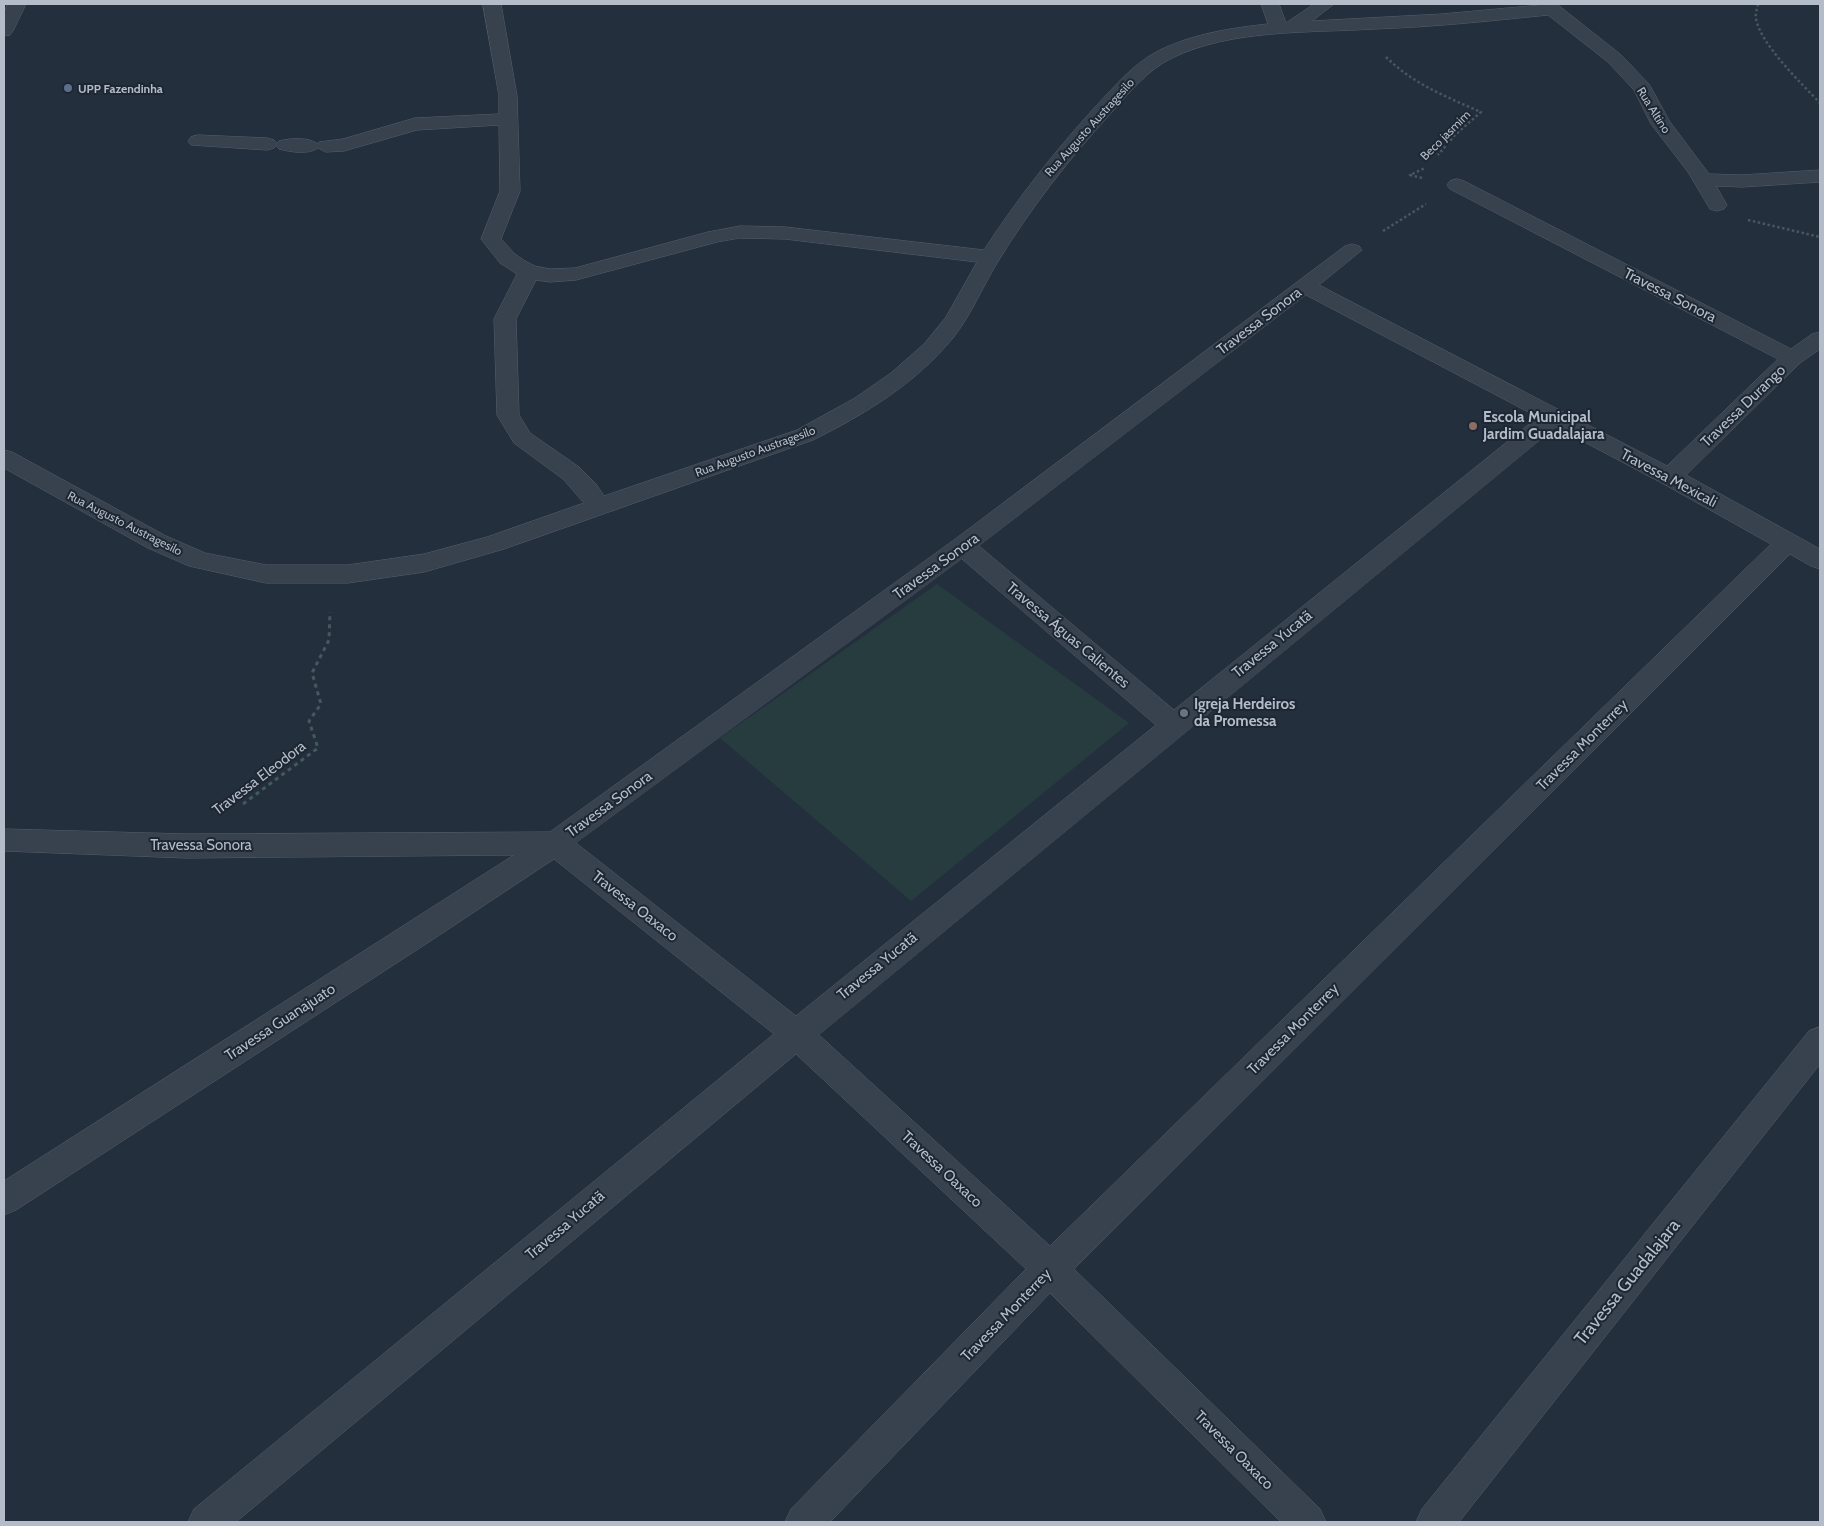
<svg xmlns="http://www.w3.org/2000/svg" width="1824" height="1526" font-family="Cabin,sans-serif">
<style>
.green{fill:#263c3f}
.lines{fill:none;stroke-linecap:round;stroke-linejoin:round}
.minor-casing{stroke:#565f6c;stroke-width:1}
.path-far1{stroke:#44595c;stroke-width:2.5;stroke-dasharray:2.5 2.5;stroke-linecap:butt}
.path{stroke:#44595c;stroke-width:3;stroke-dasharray:4 4;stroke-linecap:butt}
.minor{fill:#38414e;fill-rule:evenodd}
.service-dot{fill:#5c6f8a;stroke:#1d2633;stroke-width:2}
.education-dot{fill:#8d6e63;stroke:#1d2633;stroke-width:2}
.worship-dot{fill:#6b7280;stroke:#1d2633;stroke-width:2}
.labels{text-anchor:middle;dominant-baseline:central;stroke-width:4;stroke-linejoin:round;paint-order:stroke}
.far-poi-label{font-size:12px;font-weight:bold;fill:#b4bcc9;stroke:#1d2633;text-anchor:start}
.far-street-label{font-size:12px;fill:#b4bcc9;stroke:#1d2633}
.street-label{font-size:15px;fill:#b4bcc9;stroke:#1d2633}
.poi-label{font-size:15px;font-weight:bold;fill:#b4bcc9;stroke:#1d2633;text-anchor:start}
.near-street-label{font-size:18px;fill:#b4bcc9;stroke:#1d2633}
</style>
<rect width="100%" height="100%" fill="#242f3e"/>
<!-- green -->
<polygon class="green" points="937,584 1129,723 911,901 720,738"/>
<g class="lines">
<defs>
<g id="minor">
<polygon points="8,4 26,4 13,31 10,35 4,36 4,13"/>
<path d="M483 4H501L517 96 520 191 501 239 515 254 525 261 535 266 550 269 575 268 708 232 740 226 785 227 984 250C1017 199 1055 151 1096 106 1115 86 1133 64 1158 51 1192 34 1231 28 1268 24L1261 4H1279L1286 23 1314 4H1334L1312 21 1442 14 1552 4 1558 5 1620 54 1649 84 1670 122 1709 174 1742 175 1820 170V182L1742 187 1716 186 1727 205 1724 209 1717 211 1710 209 1688 172 1651 124 1634 90 1608 62 1548 15C1490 21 1433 27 1374 29 1310 33 1231 29 1172 58 1147 70 1129 93 1111 113 1068 160 1030 209 997 263 982 288 971 315 953 338 915 384 865 414 813 440L504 549 424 572 348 583H266L189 566 148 548 4 468V450L12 452 166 536 205 553 266 565H348L424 554 487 537 584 503 563 479 514 443 497 415 494 319 517 274 500 263 481 239 500 191 499 125 417 130 344 151 326 152 318 148C309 155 290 152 279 149L276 145 279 141C290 138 309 137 318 144L319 142 343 139 415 118 499 114V96ZM740 238 785 239 977 262 946 317 924 344 891 373 855 398 797 430 604 496 596 484 579 467 530 433 519 415 516 319 536 280 550 282 576 280 717 242Z"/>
<polygon points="198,135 267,138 274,140 277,144 274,148 267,150 191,145 188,141 191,137"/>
<path d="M1457 179 1464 181 1791 349 1812 334 1820 332V349L1800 363 1686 475 1820 549V569L1811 566 1790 554 1074 1269 1320 1509 1326 1522H1281L1050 1293 830 1522H785L791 1509 1026 1269 796 1054 236 1522H188L194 1509 774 1034 554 859 435 938 16 1210 4 1215V1181L514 855 186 858 4 851V829L186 834 550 832 954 540 1345 246 1352 244 1359 246 1362 250 1319 285 1667 466 1778 359 1450 189 1447 185 1450 181ZM1306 295 1538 417 1174 710 979 546ZM1556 427 1662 483 1771 544 1050 1246 819 1035ZM962 559 1156 725 796 1016 576 843Z"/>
<polygon points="1820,1027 1820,1064 1459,1522 1416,1522 1422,1509 1809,1031"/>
</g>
</defs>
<!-- minor casing -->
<use href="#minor" class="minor-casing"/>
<!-- path-far1 -->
<g class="path-far1">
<path d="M1758 4C1757 9 1755 15 1756 19 1761 45 1802 84 1820 103"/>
<path d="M1386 57C1413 84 1447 97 1481 112L1455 135 1438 155"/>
<polyline points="1422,178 1410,175 1425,168"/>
<polyline points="1748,220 1820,237"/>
<polyline points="1383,231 1426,204"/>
</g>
<!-- path -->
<polyline class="path" points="243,804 318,748 309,721 321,704 312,673 329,640 330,612"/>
<!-- minor -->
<use href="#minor" class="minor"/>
</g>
<!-- markers -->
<circle class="service-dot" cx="68" cy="88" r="5"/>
<circle class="education-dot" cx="1473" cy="426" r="5"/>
<circle class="worship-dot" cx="1184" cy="713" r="5"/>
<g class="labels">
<!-- far-poi labels -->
<g class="far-poi-label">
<text x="78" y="88">UPP Fazendinha</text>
</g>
<!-- far-street labels -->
<g class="far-street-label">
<text transform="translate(1654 110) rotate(58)">Rua Altino</text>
<text transform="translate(1089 127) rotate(-48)">Rua Augusto Austragesilo</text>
<text transform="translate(1445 135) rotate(-45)">Beco jasmim</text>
<text transform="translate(755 451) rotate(-20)">Rua Augusto Austragesilo</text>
<text transform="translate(125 523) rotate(27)">Rua Augusto Austragesilo</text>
</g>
<!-- street labels -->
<g class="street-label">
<text transform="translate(1670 295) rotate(27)">Travessa Sonora</text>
<text transform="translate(1259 321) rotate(-37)">Travessa Sonora</text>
<text transform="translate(1743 406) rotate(-44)">Travessa Durango</text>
<text transform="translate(1669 478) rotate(28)">Travessa Mexicali</text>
<text transform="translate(936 566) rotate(-36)">Travessa Sonora</text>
<text transform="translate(1068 635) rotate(40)">Travessa Águas Calientes</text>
<text transform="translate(1272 644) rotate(-39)">Travessa Yucatã</text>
<text transform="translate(1582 745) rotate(-45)">Travessa Monterrey</text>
<text transform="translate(259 778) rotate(-37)">Travessa Eleodora</text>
<text transform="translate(609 804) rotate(-36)">Travessa Sonora</text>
<text x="201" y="845">Travessa Sonora</text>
<text transform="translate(635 906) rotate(38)">Travessa Oaxaco</text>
<text transform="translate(877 966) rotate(-39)">Travessa Yucatã</text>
<text transform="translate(280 1022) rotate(-33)">Travessa Guanajuato</text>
<text transform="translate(1293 1029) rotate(-45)">Travessa Monterrey</text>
<text transform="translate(942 1169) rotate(43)">Travessa Oaxaco</text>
<text transform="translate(565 1225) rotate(-40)">Travessa Yucatã</text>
<text transform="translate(1006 1315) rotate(-46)">Travessa Monterrey</text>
<text transform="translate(1234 1450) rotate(45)">Travessa Oaxaco</text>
</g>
<!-- poi labels -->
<g class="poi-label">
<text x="1483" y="417">Escola Municipal<tspan x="1483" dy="17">Jardim Guadalajara</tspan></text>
<text x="1194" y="704">Igreja Herdeiros<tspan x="1194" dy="17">da Promessa</tspan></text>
</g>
<!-- near-street labels -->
<g class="near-street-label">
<text transform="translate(1627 1282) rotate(-51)">Travessa Guadalajara</text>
</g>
</g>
<!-- border -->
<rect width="1824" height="1526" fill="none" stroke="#b4bcc9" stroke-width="10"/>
</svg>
